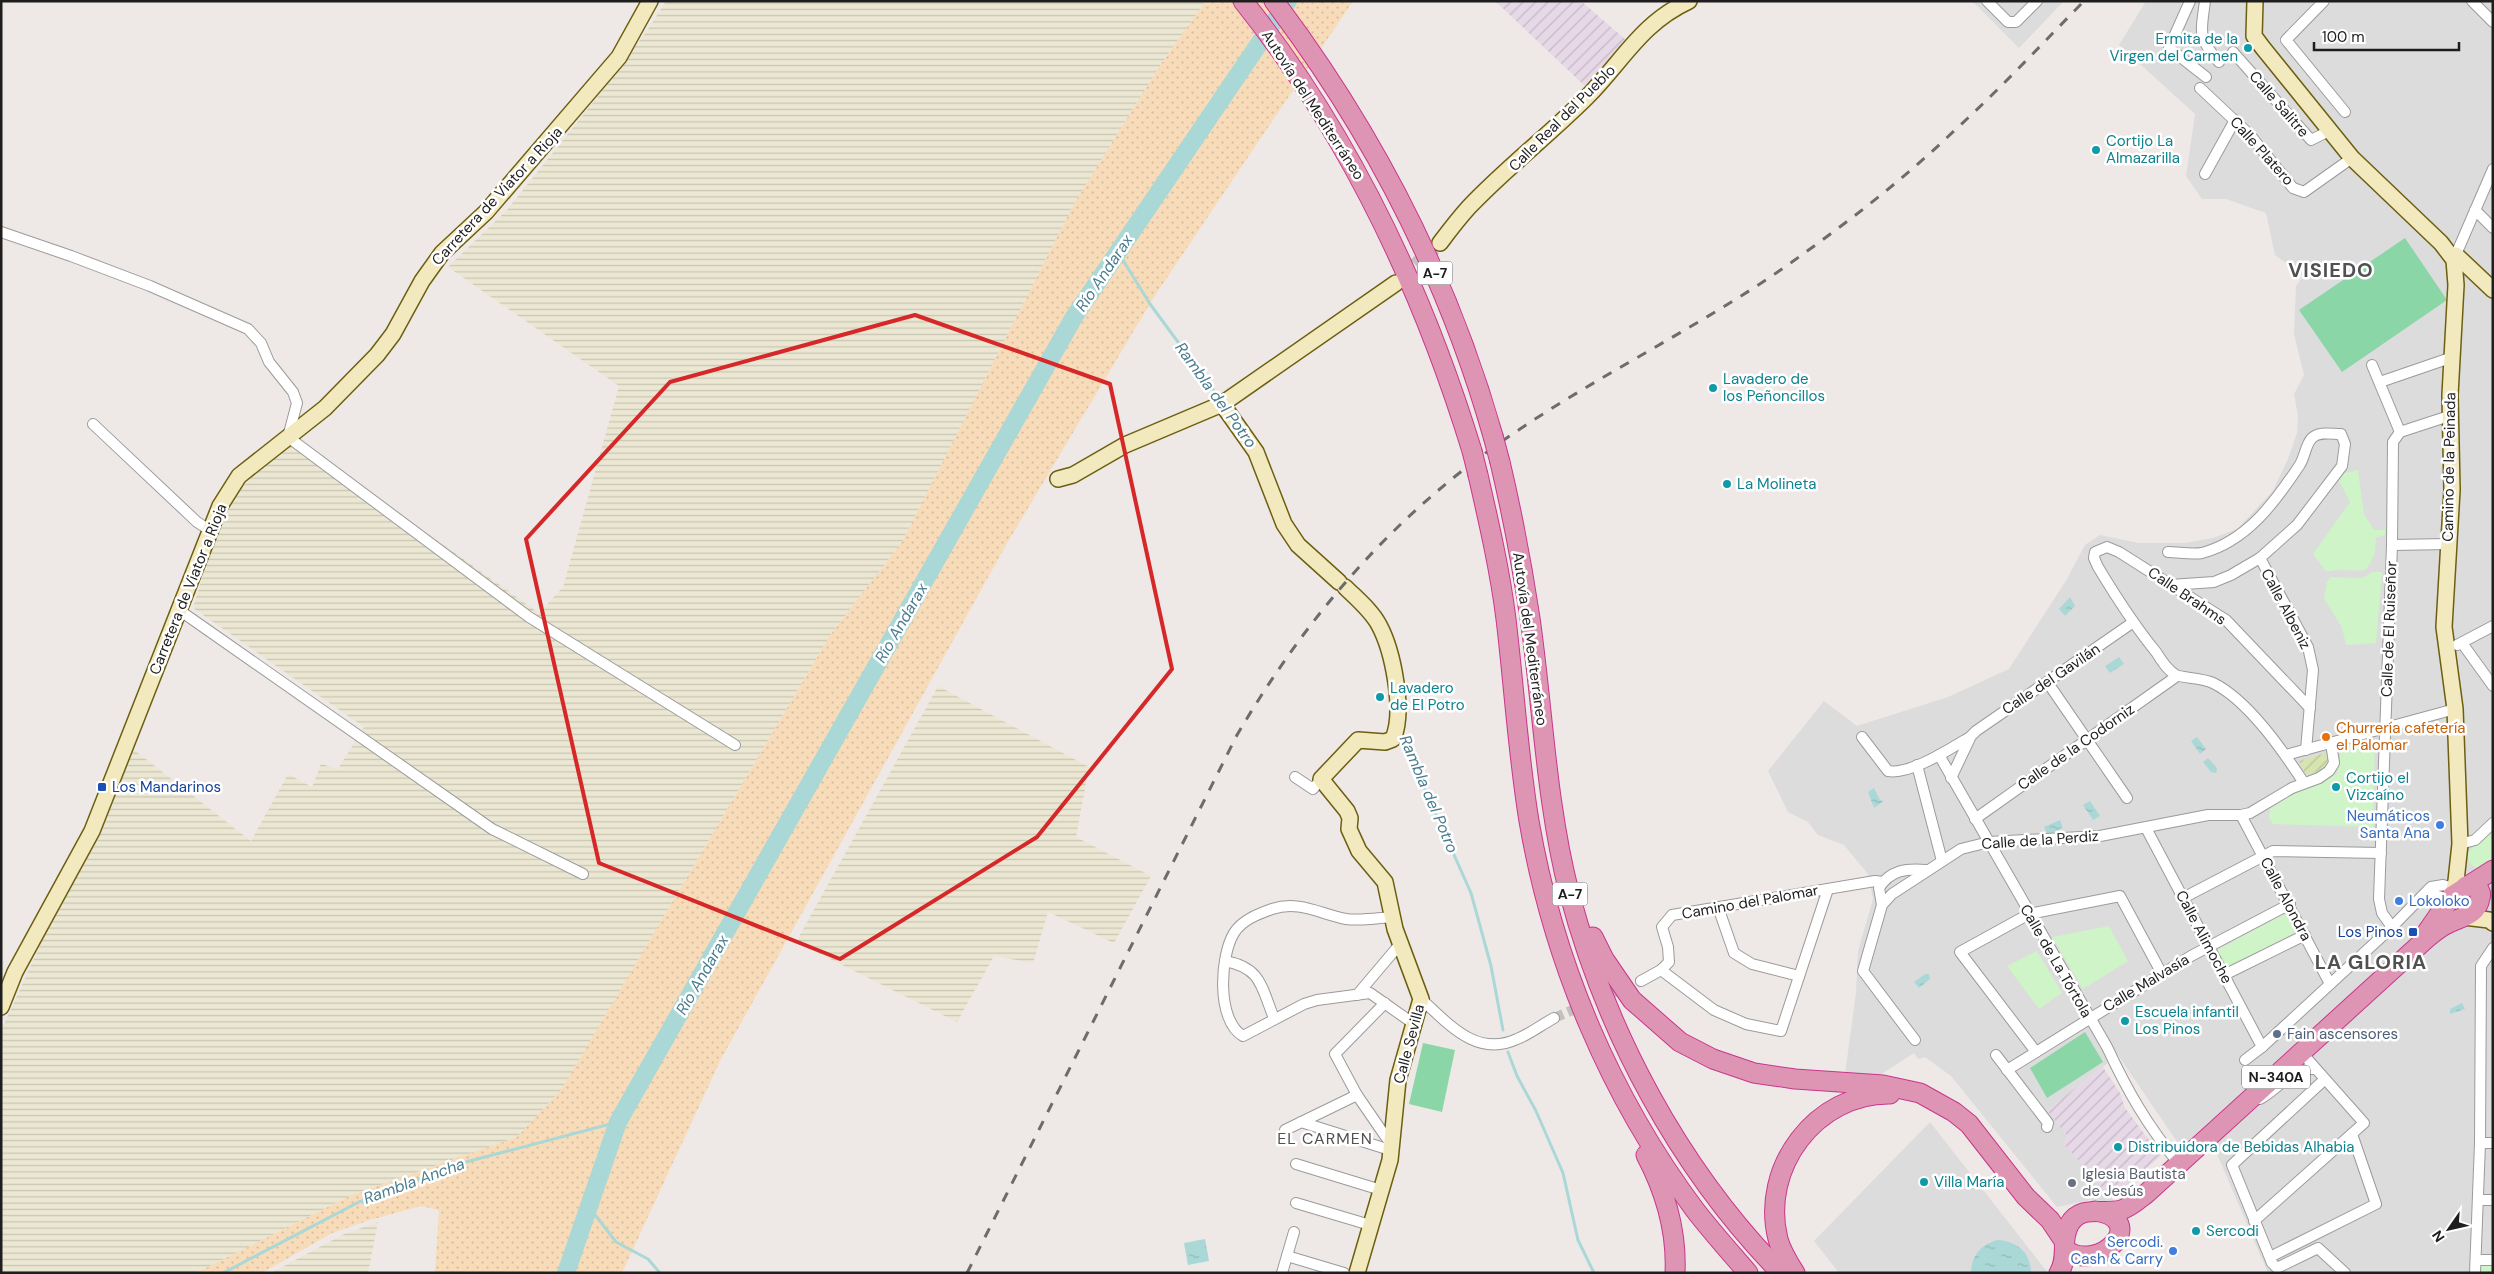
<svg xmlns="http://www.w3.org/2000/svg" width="2494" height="1274" font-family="'DM Sans',sans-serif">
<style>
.residential{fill:#dcdcdc}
.industrial{fill:url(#industrial-furrows)}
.farmland{fill:url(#farmland-rules)}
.sand{fill:url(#sand-dots)}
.park{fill:#cef4c7}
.garden{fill:url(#garden-furrows)}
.pitch{fill:#8bd6a7}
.water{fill:url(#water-ripples)}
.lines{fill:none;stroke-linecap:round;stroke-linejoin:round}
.stream{stroke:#aad8d7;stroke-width:3}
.river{stroke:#aad8d7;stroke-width:18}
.street-tunnel{stroke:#c4c0be;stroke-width:10;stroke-dasharray:10 5;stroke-linecap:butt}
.secondary-tunnel{stroke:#c4c0be;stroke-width:15;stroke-dasharray:15 8;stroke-linecap:butt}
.street-casing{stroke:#9b9b9b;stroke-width:12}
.secondary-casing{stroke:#6c5f0f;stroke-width:18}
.highway-casing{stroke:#ca358c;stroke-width:21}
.street{stroke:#fff;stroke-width:10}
.secondary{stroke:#f3e9bf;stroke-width:15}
.highway{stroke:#de95b4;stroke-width:19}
.rail{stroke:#6c6c6c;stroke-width:3;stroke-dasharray:10 10;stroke-linecap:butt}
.highway-bridge-casing{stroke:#ca358c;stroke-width:21;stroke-linecap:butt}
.highway-bridge{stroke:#de95b4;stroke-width:19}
.marked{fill:none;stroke:#d62828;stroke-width:4;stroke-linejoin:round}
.culture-dot{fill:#0f9aa8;stroke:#fff;stroke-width:2}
.food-dot{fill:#e8710a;stroke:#fff;stroke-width:2}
.transit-dot{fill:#1a4fb4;stroke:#fff;stroke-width:2}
.shop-dot{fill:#3f7fe0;stroke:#fff;stroke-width:2}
.service-dot{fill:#5c6f8a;stroke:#fff;stroke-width:2}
.worship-dot{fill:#6b7280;stroke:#fff;stroke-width:2}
.labels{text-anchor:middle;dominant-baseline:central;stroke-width:5;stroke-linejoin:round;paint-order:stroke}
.shield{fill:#fff;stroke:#626262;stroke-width:1}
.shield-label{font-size:14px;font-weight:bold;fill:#1e1e1e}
.culture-label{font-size:15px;fill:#0d838f;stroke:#fff;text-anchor:start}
.street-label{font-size:15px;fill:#1e1e1e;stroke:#fff}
.food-label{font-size:15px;fill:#c56008;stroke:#fff;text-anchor:start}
.transit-label{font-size:15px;fill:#164399;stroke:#fff;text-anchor:start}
.shop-label{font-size:15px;fill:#366cbe;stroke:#fff;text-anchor:end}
.service-label{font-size:15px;fill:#4e5e75;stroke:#fff;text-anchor:start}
.worship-label{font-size:15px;fill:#5b616d;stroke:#fff;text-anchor:start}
.water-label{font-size:16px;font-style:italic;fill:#4a7d8f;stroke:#fff}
.neighbourhood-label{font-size:16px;letter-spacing:1px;fill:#515151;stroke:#fff}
.district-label{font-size:20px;font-weight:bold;letter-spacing:1px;fill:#515151;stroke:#fff}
</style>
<defs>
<pattern id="industrial-furrows" width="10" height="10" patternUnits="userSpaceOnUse" patternTransform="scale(1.25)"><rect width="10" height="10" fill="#e6d8e7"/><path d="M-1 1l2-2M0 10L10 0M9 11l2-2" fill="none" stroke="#c5b9c6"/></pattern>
<pattern id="farmland-rules" width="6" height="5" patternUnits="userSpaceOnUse" patternTransform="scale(1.25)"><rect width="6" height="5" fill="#ebe7d3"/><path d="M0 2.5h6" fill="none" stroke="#c9c6b5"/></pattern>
<pattern id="sand-dots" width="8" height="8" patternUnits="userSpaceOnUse" patternTransform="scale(1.25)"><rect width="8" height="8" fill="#f8dcba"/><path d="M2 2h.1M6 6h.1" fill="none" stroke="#d4bc9f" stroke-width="1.8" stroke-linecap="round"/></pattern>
<pattern id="garden-furrows" width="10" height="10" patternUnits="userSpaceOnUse" patternTransform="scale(1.25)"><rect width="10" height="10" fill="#d6e4b0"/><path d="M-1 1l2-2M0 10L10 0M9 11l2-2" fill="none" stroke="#b7c397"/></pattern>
<pattern id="water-ripples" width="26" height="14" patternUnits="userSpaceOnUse" patternTransform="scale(1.25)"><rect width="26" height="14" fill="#aad8d7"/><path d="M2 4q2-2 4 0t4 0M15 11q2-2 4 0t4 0" fill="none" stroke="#92b9b8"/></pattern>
</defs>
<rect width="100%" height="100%" fill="#eee9e6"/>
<!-- residential -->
<g class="residential">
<polygon points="1972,1 2064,1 2019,48"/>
<polygon points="2146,1 2493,1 2493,1273 2268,1273 2208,1133 2184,1152 2118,1055 2048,1110 2068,1137 2063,1143 2117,1204 2090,1200 2057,1207 1951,1076 1925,1057 1918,1059 1914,1053 1877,1077 1845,1074 1856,993 1858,951 1873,899 1868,874 1844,845 1818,835 1808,822 1788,812 1768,771 1824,701 1857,726 1948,697 2009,669 2067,579 2085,545 2100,535 2139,543 2185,543 2213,538 2237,529 2272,492 2288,459 2297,433 2298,416 2294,394 2304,375 2294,334 2296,286 2303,276 2275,255 2266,213 2226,199 2202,199 2186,176 2195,114 2119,45"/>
<polygon points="1930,1122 2048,1273 1839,1273 1814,1241"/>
</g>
<!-- industrial -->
<g class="industrial">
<polygon points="1495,1 1581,1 1626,40 1587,88"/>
<polygon points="2103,1067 2120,1093 2125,1108 2161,1156 2111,1198 2063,1143 2068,1137 2047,1110"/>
</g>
<!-- farmland -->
<g class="farmland">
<polygon points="666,1 1206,1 1161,64 1075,202 902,542 831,634 561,1090 517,1137 352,1195 196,1273 1,1273 1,1031 51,921 100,836 133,749 251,841 288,774 312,787 321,764 338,769 364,727 193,608 223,510 258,470 296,440 539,613 563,587 619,386 448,267 507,210 599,95 649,28"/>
<polygon points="938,686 1089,767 1076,837 1151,876 1114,943 1048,912 1033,963 994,956 957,1022 796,942"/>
<polygon points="378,1222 368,1273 271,1273 342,1235"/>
</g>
<!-- sand -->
<polygon class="sand" points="1206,1 1353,1 1154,297 1006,545 720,1061 622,1273 435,1273 439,1210 421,1206 370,1220 332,1233 262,1273 196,1273 352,1195 517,1137 561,1090 831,634 902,542 1075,202 1161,64"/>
<!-- park -->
<g class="park">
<path d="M2358 470 2364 514 2374 530H2385V535L2376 538 2375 553 2367 569C2353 573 2340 567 2326 572L2313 554 2350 502 2339 481 2344 473Z"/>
<polygon points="2373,572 2382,572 2376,643 2346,645 2342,628 2324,598 2327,582 2331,577 2362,578"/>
<polygon points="2375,740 2373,827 2273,824 2269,818 2270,809 2303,788 2324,782 2337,773 2342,747"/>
<polygon points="2493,828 2493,864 2479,871 2469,862 2467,853"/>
<polygon points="2285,914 2295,932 2225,969 2215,951"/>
<polygon points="2109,926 2128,961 2083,989 2052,937"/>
<polygon points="2037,951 2062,993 2039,1009 2007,966"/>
<polygon points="2481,1264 2493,1264 2493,1273 2480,1273"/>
</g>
<!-- garden -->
<polygon class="garden" points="2325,753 2328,759 2325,768 2309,775 2305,773 2299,761"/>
<!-- pitch -->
<g class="pitch">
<polygon points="2405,238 2447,300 2342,372 2299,310"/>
<polygon points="2085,1032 2103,1062 2047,1098 2030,1068"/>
<polygon points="1423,1043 1455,1050 1442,1112 1409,1104"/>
</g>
<!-- water -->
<g class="water">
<polygon points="2070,597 2075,606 2065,616 2059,609"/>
<polygon points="2119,657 2124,664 2110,673 2105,666"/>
<polygon points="2197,737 2206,749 2200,754 2191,741"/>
<polygon points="2208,758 2217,768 2216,773 2211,772 2203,762"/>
<polygon points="1874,788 1880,800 1884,801 1874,808 1868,792"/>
<polygon points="2090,801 2100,816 2093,820 2083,805"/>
<polygon points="2060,820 2063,828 2048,835 2044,827"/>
<polygon points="1925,974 1929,974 1930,979 1919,988 1914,982"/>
<polygon points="2462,1003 2465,1009 2450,1014 2450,1009"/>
<polygon points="1205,1239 1209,1261 1188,1265 1184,1243"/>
<path d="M1998 1240C2017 1241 2031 1253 2031 1273H1971C1971 1256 1981 1244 1998 1240Z"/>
</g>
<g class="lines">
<!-- stream -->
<g class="stream">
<polyline points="1118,252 1150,304 1220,399"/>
<polyline points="1402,732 1402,738 1471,893 1491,966 1503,1030"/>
<polyline points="1508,1052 1517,1076 1536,1111 1563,1173 1578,1240 1594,1273"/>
<polyline points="589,1207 616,1242 648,1259 660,1273"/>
<polyline points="223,1273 359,1202 466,1162 618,1122"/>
</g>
<!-- river -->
<polyline class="river" points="566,1273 618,1122 1074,317 1288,1"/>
<!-- street-tunnel -->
<polyline class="street-tunnel" points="1554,1018 1641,981"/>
<!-- secondary-tunnel -->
<polyline class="secondary-tunnel" points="1399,281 1434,248"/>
<defs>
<g id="street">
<polyline points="1987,1 2008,22 2016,22 2037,1"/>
<polyline points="2190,1 2169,48 2206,77"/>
<path d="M2205 1C2201 33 2197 37 2219 62"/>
<polyline points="2324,1 2286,40 2345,112"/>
<polyline points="2472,1 2493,22"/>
<polyline points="2233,52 2311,140 2329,131"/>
<polyline points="2200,88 2250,135 2293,188 2304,192 2352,158"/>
<polyline points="2205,174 2235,120"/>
<polyline points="2475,210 2493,228"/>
<polyline points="1,232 71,256 150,286 248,329 261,343 269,362 293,392 297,403 288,437 529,617 735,745"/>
<polyline points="2454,259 2493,169"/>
<polyline points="2372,365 2400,432"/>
<polyline points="2380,382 2450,358"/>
<polyline points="93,424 197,522 211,531"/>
<polyline points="2400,432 2452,415"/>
<polyline points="2392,545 2449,544"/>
<path d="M2168 552C2178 552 2192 555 2202 553 2247 541 2275 502 2299 466 2305 458 2305 445 2312 438 2319 431 2331 434 2341 434L2345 444 2342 466 2297 525 2260 558 2231 575 2214 582 2170 585"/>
<polyline points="2260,558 2308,647 2313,670 2306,750"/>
<polyline points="179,610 492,829 583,874"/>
<polyline points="2462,643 2493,686"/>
<polyline points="2457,645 2493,626"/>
<polyline points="2048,683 2127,798"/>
<path d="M1862 737 1888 771C1911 775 1951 748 1970 737"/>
<path d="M1939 755 2107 1047C2128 1092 2147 1125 2179 1164"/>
<polyline points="2286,755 2455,709"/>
<polyline points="1917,765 1942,861"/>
<polyline points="1295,777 1313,789 1321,779"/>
<polyline points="1951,778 1971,736 1976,731 2132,623"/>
<path d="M2304 783C2283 751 2248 700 2213 683 2203 678 2182 678 2176 675 2167 670 2161 660 2156 652 2134 625 2116 597 2098 567L2094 558 2095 552 2107 547 2119 552 2226 620 2310 708"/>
<polyline points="2241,815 2330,984"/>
<polyline points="1975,819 2177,676"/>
<polyline points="2146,828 2262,1047"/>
<polyline points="2460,844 2475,840 2493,823"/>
<polyline points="2423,896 2432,894 2450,900"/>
<polyline points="2183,898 2273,851 2381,853"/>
<path d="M1882 905 1879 888C1890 870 1907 868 1926 870"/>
<polyline points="1718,907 1734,953 1752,964 1799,976"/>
<path d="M1392 917C1378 918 1361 921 1346 919 1320 914 1299 900 1272 909 1258 914 1242 920 1234 933 1220 956 1216 1020 1243 1036L1304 1004 1317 1000 1370 993 1414 1024"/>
<polyline points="2392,927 2382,913 2379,899 2392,545 2393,442 2400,432"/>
<path d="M1225 961C1262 968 1261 987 1274 1018"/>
<polyline points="1661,970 1714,1010 1746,1024 1781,1031 1828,889"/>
<polyline points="2224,975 2305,935"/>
<polyline points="1641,981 1661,970 1669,962 1668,947 1662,927 1672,915 1875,881 1883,882"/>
<polyline points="1357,995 1400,944"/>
<path d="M1421 999C1448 1023 1476 1058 1517 1039 1530 1034 1541 1025 1554 1018"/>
<polyline points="1385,1003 1335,1054 1357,1095 1390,1143"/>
<polyline points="1915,1040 1863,971 1882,905 1892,894 1961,849 1989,842 2100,836 2208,815 2241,815 2250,813 2292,788 2319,778 2329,771 2334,763 2331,743"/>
<polyline points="2036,1052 1960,952 2029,914 2120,896 2162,974"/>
<polyline points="1996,1055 2048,1123 2047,1127"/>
<polyline points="2245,1060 2262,1047 2392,927 2431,887 2443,885 2458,890"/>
<polyline points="2007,1070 2191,956 2290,904"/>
<polyline points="2324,1080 2232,1165 2272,1263 2277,1268 2318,1248 2345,1273"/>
<path d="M2260 1099C2278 1089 2293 1067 2314 1069"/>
<polyline points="1301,1122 1390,1150"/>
<polyline points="1285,1130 1357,1095"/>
<polyline points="2480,1143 2493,1143"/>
<polyline points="1296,1164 1381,1190"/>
<polyline points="2478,1200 2493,1200"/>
<polyline points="1296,1203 1370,1225"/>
<polyline points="2254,1221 2364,1123 2302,1053"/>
<polyline points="1287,1256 1344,1273"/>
<polyline points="2270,1257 2376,1204 2352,1134"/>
<polyline points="2476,1260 2493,1260"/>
<polyline points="1282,1273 1294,1232"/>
<polyline points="2475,1273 2480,1143 2481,966 2493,948"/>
</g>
<g id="secondary">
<polyline points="2255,1 2254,36 2263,48 2352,158 2441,243 2454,260 2456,285 2450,395 2452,490 2444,627 2455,709 2460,844 2456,881 2452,896"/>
<path d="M1440 243C1449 231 1459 218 1469 207 1506 168 1549 135 1587 97 1622 62 1641 23 1689 1"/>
<polyline points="2456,255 2493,290"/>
<polyline points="1222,404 1256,452 1284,524 1298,545 1339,582"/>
<polyline points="1058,479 1073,475 1125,445 1222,404 1396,283"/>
<path d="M1345 587C1356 598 1371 610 1379 625 1393 651 1405 711 1393 739L1385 742 1358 740 1321 779 1347 811 1350 818 1349 829 1359 851 1385 882 1395 929 1421 999 1398 1080 1390 1160 1357 1273"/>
<polyline points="2464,917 2489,920 2493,923"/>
<polyline points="1,1007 15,972 92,831 220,506 239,476 325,408 377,355 393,334 422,281 442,253 486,212 619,57 650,1"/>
</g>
<g id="highway">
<path d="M1243 1C1350 135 1422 288 1472 451"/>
<path d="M1274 1C1373 132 1448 278 1493 436"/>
<path d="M1500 462C1512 513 1522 565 1530 618 1543 709 1546 802 1569 892 1606 1032 1679 1169 1781 1273"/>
<path d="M1478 475C1489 523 1500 571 1506 619 1514 686 1518 754 1529 821 1553 961 1610 1096 1695 1210 1712 1232 1730 1252 1748 1273"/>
<polyline points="2427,932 2452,896 2493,870"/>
<polyline points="1593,937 1604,959 1632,1000 1680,1042 1713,1059 1754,1073 1795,1079 1883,1085 1920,1093 1954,1112 1969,1124 2026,1197 2050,1220 2064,1241"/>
<path d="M1646 1155C1665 1191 1677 1231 1675 1273"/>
<path d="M2066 1250C2100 1274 2151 1220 2095 1211"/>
<path d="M1795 1273C1788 1262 1781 1251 1778 1239 1760 1168 1816 1093 1890 1094"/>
<path d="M2059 1273C2069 1257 2060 1241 2069 1225 2080 1204 2103 1215 2121 1210 2131 1207 2139 1199 2147 1193L2427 938C2433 933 2440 927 2447 924 2460 917 2477 916 2480 898 2482 892 2479 889 2474 885L2466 886"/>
</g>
</defs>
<!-- street casing -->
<use href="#street" class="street-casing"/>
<!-- secondary casing -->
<use href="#secondary" class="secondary-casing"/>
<!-- highway casing -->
<use href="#highway" class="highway-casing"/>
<!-- street -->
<use href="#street" class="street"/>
<!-- secondary -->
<use href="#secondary" class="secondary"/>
<!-- highway -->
<use href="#highway" class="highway"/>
<!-- rail -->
<path class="rail" d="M967 1273 1237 735C1310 611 1399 509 1520 429 1605 372 1698 327 1782 269 1843 226 1902 181 1955 130 2000 89 2041 45 2084 1"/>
<defs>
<g id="highway-bridge">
<polyline points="1493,436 1500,462"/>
<polyline points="1472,451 1478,475"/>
</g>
</defs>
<!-- highway-bridge casing -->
<use href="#highway-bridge" class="highway-bridge-casing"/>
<!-- highway-bridge -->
<use href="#highway-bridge" class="highway-bridge"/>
</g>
<!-- marked area -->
<path class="marked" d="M915 315 1110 384 1172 669 1037 837 840 959 599 863 526 539 670 382Z"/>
<!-- markers -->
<g class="culture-dot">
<circle cx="2248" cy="48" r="5"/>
<circle cx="2096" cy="150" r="5"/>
<circle cx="1713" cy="388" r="5"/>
<circle cx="1727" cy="484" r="5"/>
<circle cx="1380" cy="697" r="5"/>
<circle cx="2336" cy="787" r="5"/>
<circle cx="2125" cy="1021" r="5"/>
<circle cx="2118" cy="1147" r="5"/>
<circle cx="1924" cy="1182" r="5"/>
<circle cx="2196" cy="1231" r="5"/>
</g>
<circle class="food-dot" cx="2326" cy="737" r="5"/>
<g class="transit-dot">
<rect x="97" y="782" width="10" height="10" rx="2.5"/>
<rect x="2408" y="927" width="10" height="10" rx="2.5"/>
</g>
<g class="shop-dot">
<circle cx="2440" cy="825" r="5"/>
<circle cx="2399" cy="901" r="5"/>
<circle cx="2173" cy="1251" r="5"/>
</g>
<circle class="service-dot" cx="2277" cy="1034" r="5"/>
<circle class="worship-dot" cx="2072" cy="1183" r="5"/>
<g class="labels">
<!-- shield labels -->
<g class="shield">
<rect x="1417.5" y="261.5" width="35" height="23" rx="4"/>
<rect x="1552.5" y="882.5" width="35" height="23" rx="4"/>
<rect x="2242" y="1065.5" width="68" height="23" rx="4"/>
</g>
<g class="shield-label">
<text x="1435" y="273">A-7</text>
<text x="1570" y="894">A-7</text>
<text x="2276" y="1077">N-340A</text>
</g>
<!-- culture labels -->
<g class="culture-label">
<text x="2238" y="39" text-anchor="end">Ermita de la<tspan x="2238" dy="17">Virgen del Carmen</tspan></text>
<text x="2106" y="141">Cortijo La<tspan x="2106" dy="17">Almazarilla</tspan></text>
<text x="1723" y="379">Lavadero de<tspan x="1723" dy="17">los Peñoncillos</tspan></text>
<text x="1737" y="484">La Molineta</text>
<text x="1390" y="688">Lavadero<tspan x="1390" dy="17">de El Potro</tspan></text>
<text x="2346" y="778">Cortijo el<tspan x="2346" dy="17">Vizcaíno</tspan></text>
<text x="2135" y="1012">Escuela infantil<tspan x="2135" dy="17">Los Pinos</tspan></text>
<text x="2128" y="1147">Distribuidora de Bebidas Alhabia</text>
<text x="1934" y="1182">Villa María</text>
<text x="2206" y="1231">Sercodi</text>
</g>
<!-- street labels -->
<g class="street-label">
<text transform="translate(2279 104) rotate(49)">Calle Salitre</text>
<text transform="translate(1313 105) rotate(57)">Autovía del Mediterráneo</text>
<text transform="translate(1562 118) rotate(-45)">Calle Real del Pueblo</text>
<text transform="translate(2262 151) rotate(48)">Calle Platero</text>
<text transform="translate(497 196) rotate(-47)">Carretera de Viator a Rioja</text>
<text transform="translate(2449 467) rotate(-89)">Camino de la Peinada</text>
<text transform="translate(188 589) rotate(-68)">Carretera de Viator a Rioja</text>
<text transform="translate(2187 596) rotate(34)">Calle Brahms</text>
<text transform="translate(2286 609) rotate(62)">Calle Albeniz</text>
<text transform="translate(2389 629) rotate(-88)">Calle de El Ruiseñor</text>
<text transform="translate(1530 639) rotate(82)">Autovía del Mediterráneo</text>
<text transform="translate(2051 679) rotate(-34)">Calle del Gavilán</text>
<text transform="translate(2076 747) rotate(-35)">Calle de la Codorniz</text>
<text transform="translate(2040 840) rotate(-4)">Calle de la Perdiz</text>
<text transform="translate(2286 899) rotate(62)">Calle Alondra</text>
<text transform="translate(1750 902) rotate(-10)">Camino del Palomar</text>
<text transform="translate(2204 937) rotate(62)">Calle Alimoche</text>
<text transform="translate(2056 961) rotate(60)">Calle de La Tórtola</text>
<text transform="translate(2146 983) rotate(-31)">Calle Malvasía</text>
<text transform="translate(1409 1044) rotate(-75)">Calle Sevilla</text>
</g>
<!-- food labels -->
<g class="food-label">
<text x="2336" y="728">Churrería cafetería<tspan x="2336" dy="17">el Palomar</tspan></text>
</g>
<!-- transit labels -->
<g class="transit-label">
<text x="112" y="787">Los Mandarinos</text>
<text x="2403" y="932" text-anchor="end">Los Pinos</text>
</g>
<!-- shop labels -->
<g class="shop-label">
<text x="2430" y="816">Neumáticos<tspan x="2430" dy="17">Santa Ana</tspan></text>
<text x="2409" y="901" text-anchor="start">Lokoloko</text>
<text x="2163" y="1242">Sercodi.<tspan x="2163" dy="17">Cash &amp; Carry</tspan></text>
</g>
<!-- service labels -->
<g class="service-label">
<text x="2287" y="1034">Fain ascensores</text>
</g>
<!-- worship labels -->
<g class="worship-label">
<text x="2082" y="1174">Iglesia Bautista<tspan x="2082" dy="17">de Jesús</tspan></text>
</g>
<!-- water labels -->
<g class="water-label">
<text transform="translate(1104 273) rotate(-56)">Río Andarax</text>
<text transform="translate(1216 395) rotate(54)">Rambla del Potro</text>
<text transform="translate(901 623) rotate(-60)">Río Andarax</text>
<text transform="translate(1429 794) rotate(67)">Rambla del Potro</text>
<text transform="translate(702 975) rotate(-60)">Río Andarax</text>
<text transform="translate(414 1181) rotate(-20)">Rambla Ancha</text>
</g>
<!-- neighbourhood labels -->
<g class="neighbourhood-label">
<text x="1325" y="1138">EL CARMEN</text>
</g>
<!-- district labels -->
<g class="district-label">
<text x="2331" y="270">VISIEDO</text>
<text x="2371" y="962">LA GLORIA</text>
</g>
</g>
<!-- border -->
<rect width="2494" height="1274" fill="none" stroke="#1e1e1e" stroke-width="5"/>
<!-- north arrow -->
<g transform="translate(2449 1229) rotate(236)" stroke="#ffffff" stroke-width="4" paint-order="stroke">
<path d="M0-4L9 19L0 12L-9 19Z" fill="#1e1e1e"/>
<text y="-8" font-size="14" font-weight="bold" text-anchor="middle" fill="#1e1e1e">N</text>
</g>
<!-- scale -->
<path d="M2314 42v8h145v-8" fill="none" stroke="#1e1e1e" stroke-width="2.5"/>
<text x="2322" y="42" font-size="15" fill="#1e1e1e" stroke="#ffffff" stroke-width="4" paint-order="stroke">100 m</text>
</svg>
